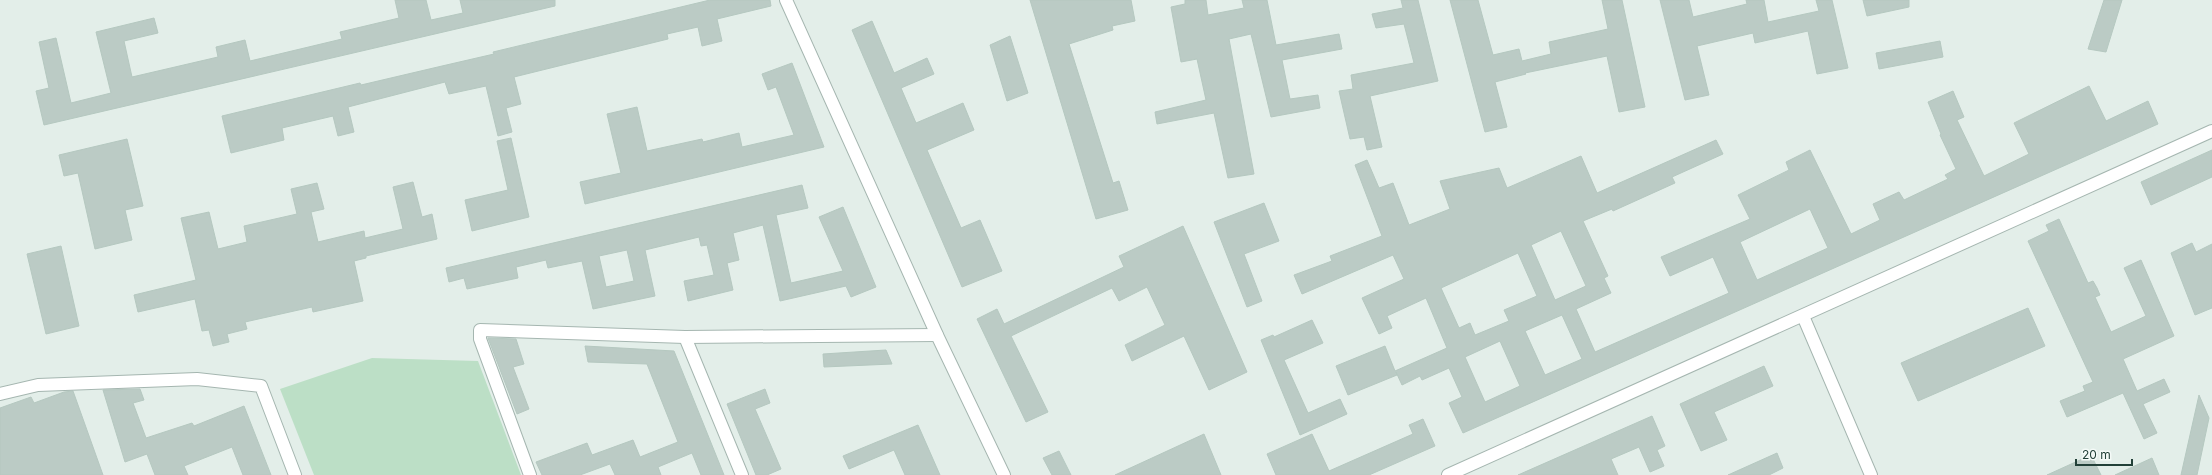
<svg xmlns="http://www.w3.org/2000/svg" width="2212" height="475" font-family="Inter,sans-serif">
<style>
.green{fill:#bcdfc6}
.building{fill:#bbcbc5;stroke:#b5c8c0;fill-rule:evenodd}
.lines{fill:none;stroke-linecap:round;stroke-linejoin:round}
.minor-casing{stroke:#a5b6b0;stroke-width:14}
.tertiary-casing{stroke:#a5b6b0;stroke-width:14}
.minor{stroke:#fff;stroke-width:12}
.tertiary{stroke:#fff;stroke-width:12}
</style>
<rect width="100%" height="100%" fill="#e3eee9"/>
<!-- green -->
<polygon class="green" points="372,358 478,361 521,475 314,475 280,389"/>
<!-- building -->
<g class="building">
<polygon points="395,0 426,0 431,20 463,13 460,0 555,0 555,6 44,125 36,91 49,88 39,42 56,38 71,103 111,93 96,32 154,18 158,33 124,41 132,77 218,57 216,47 245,40 250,61 342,39 340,32 399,18"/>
<polygon points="710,0 770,0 771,6 717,19 722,41 702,46 698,27 667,34 668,39 514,77 521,104 506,108 512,132 498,136 486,86 449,94 445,82 348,107 354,132 338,136 333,116 282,128 284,140 231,153 222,116 360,83 361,85 442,66 494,54 493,52"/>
<polygon points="1030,0 1131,0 1135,21 1112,26 1113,30 1069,44 1113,183 1119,181 1128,210 1096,219"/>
<polygon points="1185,0 1206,0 1208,15 1244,8 1242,0 1267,0 1276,45 1339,34 1342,49 1282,60 1290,99 1318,95 1320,108 1271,117 1251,34 1229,39 1254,174 1228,178 1214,113 1157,124 1155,112 1206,100 1197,59 1181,62 1171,7 1185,4"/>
<polygon points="1401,0 1418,0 1438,81 1370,96 1382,147 1367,150 1364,137 1350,139 1339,91 1353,89 1351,75 1414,63 1404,24 1376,28 1372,14 1403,8"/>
<polygon points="1450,0 1478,0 1493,55 1519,49 1522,61 1551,54 1549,42 1608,29 1602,0 1622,0 1645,107 1619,112 1607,56 1525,73 1526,74 1495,82 1507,127 1485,132"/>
<polygon points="1660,0 1689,0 1693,17 1747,4 1746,0 1764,0 1768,22 1819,11 1816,0 1832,0 1848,68 1817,74 1808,31 1755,43 1753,33 1697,46 1709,95 1685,100"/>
<polygon points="1863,0 1909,0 1909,7 1867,16"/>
<polygon points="2104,0 2122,0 2106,52 2088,49"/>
<polygon points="872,21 894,73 927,58 934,74 901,88 916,123 963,103 974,130 927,150 961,228 980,220 1002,271 962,287 852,30"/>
<polygon points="1010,36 1028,93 1007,101 990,45"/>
<polygon points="1940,41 1943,57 1879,69 1876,53"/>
<polygon points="792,63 824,147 585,204 580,182 621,173 607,114 637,107 647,151 702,139 703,142 739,133 742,147 794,135 776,87 768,90 762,74"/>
<path d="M2089 86 2106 121 2148 101 2158 124 1463 433 1449 403 1462 397 1449 368 1422 380 1420 376 1402 385 1396 372 1397 375 1348 395 1336 366 1385 346 1395 371 1447 348 1426 298 1387 316 1392 328 1379 334 1362 298 1404 279 1393 255 1302 294 1294 275 1332 261 1330 256 1382 236 1355 165 1367 160 1379 188 1393 183 1409 225 1450 209 1440 181 1499 168 1507 188 1581 156 1597 193 1716 140 1723 154 1672 177 1675 183 1613 211 1612 209 1583 221 1608 276 1604 278 1611 293 1576 309 1595 352 1729 293 1713 257 1670 276 1661 257 1750 219 1738 195 1789 170 1786 162 1810 150 1851 234 1880 220 1873 204 1899 192 1904 200 1948 179 1945 175 1956 169 1940 135 1941 134 1928 102 1953 91 1964 117 1957 120 1984 176 2029 154 2014 123ZM1810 209 1828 248 1757 280 1740 242ZM1561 231 1586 286 1555 300 1531 245ZM1518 253 1537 296 1504 310 1509 321 1475 335 1470 323 1459 328 1441 288ZM1562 315 1582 359 1545 375 1525 331ZM1500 341 1520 386 1485 402 1465 357Z"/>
<polygon points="511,138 529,217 472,231 465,200 508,190 497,141"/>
<polygon points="127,139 143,206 125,210 132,240 95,249 78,173 64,176 59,155"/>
<polygon points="2212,150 2212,177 2151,205 2141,182"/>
<polygon points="413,182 422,217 432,214 437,239 366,256 366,258 354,261 363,301 313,312 312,307 245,322 247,329 227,334 229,342 213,346 209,330 202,331 195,299 138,312 134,295 196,280 181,218 209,212 218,249 247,242 244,226 297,214 291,189 317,183 324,209 311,212 318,242 364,231 365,238 403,229 393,187"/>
<path d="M802 185 808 208 776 215 791 283 843 271 819 217 843 207 876 287 851 297 846 286 780 301 763 225 733 233 739 260 727 263 733 290 688 301 684 281 714 275 707 245 701 246 699 237 645 250 655 296 593 309 582 261 548 268 546 260 516 267 518 278 467 289 464 278 449 282 446 268ZM627 250 634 281 606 287 599 256Z"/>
<polygon points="1264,203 1279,241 1244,254 1262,301 1247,307 1214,222"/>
<polygon points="2059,219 2088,283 2093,281 2097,288 2100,295 2095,297 2111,332 2146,316 2124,268 2141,260 2174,336 2123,359 2137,391 2164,379 2170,392 2143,404 2157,433 2144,439 2123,393 2067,417 2060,401 2085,391 2083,386 2093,382 2028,241 2049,231 2046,225"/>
<polygon points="1183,226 1247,372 1209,390 1184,336 1132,361 1125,345 1165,325 1147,287 1119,301 1112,288 1011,336 1048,412 1026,422 977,319 997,309 1004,324 1124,267 1119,256"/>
<polygon points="2192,243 2196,252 2212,244 2212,308 2195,315 2171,253"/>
<polygon points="61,246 79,326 46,334 27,254"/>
<polygon points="2028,308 2045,346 1918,401 1901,363"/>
<polygon points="1312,320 1323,343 1284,360 1308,413 1340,399 1347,414 1300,435 1261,340 1273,335 1274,337"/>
<polygon points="488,338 516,339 524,364 513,367 529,409 517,414"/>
<polygon points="585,346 674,351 724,475 701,475 692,453 658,467 661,475 615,475 610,464 580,475 542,475 536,462 587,443 592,455 633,440 640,457 678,442 647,364 588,362"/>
<polygon points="886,350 892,364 824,367 823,354"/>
<polygon points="1764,366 1773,386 1714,412 1727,440 1701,451 1680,404"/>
<polygon points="140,389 144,400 133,403 146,438 192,423 194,426 244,406 271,475 243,475 232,447 184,466 188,475 155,475 147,454 125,462 103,390"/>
<polygon points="765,389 770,403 755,409 781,469 767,475 756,475 727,404"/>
<polygon points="73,391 103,475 0,475 0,408 31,397 34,403 64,392"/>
<polygon points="2199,395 2209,418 2197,475 2181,475"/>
<polygon points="1652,416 1665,446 1657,450 1664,466 1650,472 1639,447 1611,459 1618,475 1518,475"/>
<polygon points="1423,419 1435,446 1369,475 1276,475 1267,454 1312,434 1329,471 1413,434 1409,425"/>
<polygon points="918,425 940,475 905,475 894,450 849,469 843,456"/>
<polygon points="1204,434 1221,475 1115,475 1152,458"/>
<polygon points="1059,451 1071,475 1052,475 1043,458"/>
<polygon points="1777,453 1783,468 1769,475 1728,475"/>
<polygon points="2091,455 2101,475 2047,475"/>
<polygon points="2152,458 2159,475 2115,475"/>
</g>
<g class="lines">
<defs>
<g id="minor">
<polyline points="1803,316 1871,475"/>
<polyline points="685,337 742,475"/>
<polyline points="0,394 38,385 197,379 261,386 295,475"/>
<polyline points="530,475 480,339 480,330 685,337 937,335"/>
<polyline points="1448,475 2212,131"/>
</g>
<polyline id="tertiary" points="786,0 937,335 1004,475"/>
</defs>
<!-- minor casing -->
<use href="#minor" class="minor-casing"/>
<!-- tertiary casing -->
<use href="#tertiary" class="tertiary-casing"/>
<!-- minor -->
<use href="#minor" class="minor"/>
<!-- tertiary -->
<use href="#tertiary" class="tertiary"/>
</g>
<!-- scale -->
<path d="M2076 459v6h56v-6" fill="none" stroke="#224038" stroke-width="2"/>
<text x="2082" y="459" font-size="12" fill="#224038" stroke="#f4faf7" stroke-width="3" paint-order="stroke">20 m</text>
</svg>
